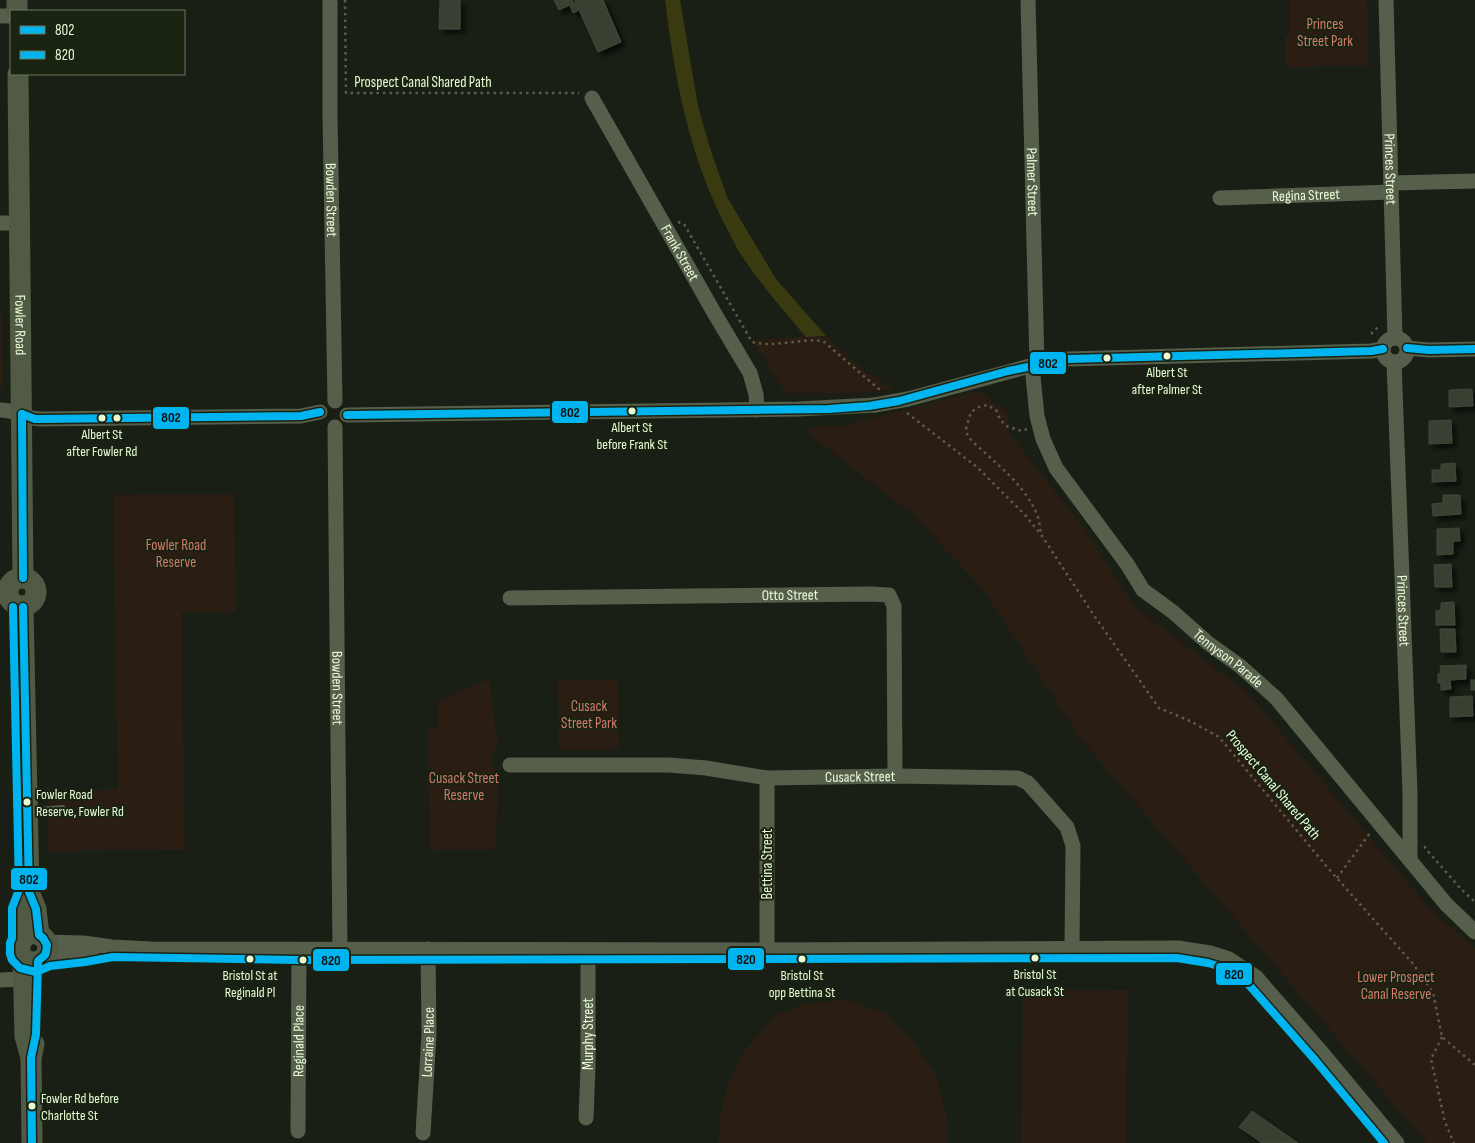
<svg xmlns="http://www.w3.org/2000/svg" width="1475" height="1143" font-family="'Sofia Sans Condensed',sans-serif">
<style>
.green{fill:#2a1d14}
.water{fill:#393a10}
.building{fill:#394133;stroke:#3f4837;filter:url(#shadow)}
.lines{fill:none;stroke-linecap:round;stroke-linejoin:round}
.path{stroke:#5e5b4b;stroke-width:2.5;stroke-dasharray:2.5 4;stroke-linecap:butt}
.lane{stroke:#565f4b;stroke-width:8}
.street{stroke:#565f4b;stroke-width:15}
.secondary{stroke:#515a45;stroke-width:21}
.street-bridge{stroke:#565f4b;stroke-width:15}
.bus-1-casing{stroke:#192311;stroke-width:11}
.bus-2-casing{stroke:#192311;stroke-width:11}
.bus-1{stroke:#00b5ef;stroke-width:8}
.bus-2{stroke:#00b5ef;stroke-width:8}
.bus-dot{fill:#e8fbd7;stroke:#192311;stroke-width:2}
.labels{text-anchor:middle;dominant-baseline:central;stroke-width:4;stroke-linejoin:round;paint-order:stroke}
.bus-label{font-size:14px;fill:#e8fbd7;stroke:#192311}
.park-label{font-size:15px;fill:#d37a6a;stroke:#192311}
.street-label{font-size:15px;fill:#e8fbd7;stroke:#192311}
.line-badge{stroke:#192311;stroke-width:2}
.pale-badge-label{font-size:14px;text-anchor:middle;font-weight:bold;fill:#111}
</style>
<defs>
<filter id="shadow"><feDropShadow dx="4.5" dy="4.5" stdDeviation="2.5" flood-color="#0009"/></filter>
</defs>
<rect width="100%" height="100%" fill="#1a1f15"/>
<!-- green -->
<g class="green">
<polygon points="1290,0 1367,0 1368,66 1285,67 1285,36 1290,36"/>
<polygon points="2,308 3,388 0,388 0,309"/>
<polygon points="826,336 867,373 895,389 866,393 786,393 752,340"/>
<polygon points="978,391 983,394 1008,413 1009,433 1083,527 1135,607 1247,692 1430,909 1475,948 1475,1143 1427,1143 1081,739 982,588 913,515 813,437 808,427 841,426"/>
<polygon points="234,494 236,612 181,613 185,850 48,851 46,787 53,791 118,789 113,495"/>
<polygon points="618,679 619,749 559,750 558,680"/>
<polygon points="489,680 498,745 491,758 494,769 498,778 496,849 430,851 428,728 438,728 438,701 483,681"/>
<polygon points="1023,989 1128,990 1126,1143 1021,1143"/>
<polygon points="848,1000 887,1014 913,1041 936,1075 949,1125 947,1143 718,1143 721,1112 729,1082 745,1050 777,1015 807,1003"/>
</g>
<!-- water -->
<path class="water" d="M665 0H680L698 106 710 148 727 197 776 279 826 336 806 337C782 309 758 281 738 250 733 241 729 232 724 223 689 154 674 76 665 0Z"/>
<!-- building -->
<g class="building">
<polygon points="440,0 460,0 460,29 439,29"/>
<polygon points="554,0 572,0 574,3 576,2 575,0 603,0 621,42 598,52 579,10 573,13 570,5 559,10"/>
<polygon points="1472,389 1473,406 1449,407 1449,390"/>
<polygon points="1451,420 1452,443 1429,444 1429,421"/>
<polygon points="1455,463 1456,481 1432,482 1432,470 1441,470 1441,464"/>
<polygon points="1443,495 1460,495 1461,514 1433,516 1432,504 1443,503"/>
<polygon points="1459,528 1460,541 1453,541 1453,554 1437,555 1437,529"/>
<polygon points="1451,564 1452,587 1435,587 1434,565"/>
<polygon points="1454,602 1455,625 1436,625 1436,611 1441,610 1441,603"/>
<polygon points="1440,629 1455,629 1456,652 1441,652"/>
<polygon points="1466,665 1466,679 1450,680 1451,689 1441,690 1441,683 1438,683 1438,674 1441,673 1440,666"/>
<rect x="1471" y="680" width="4" height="10"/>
<polygon points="1472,696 1473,716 1450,717 1450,697"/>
<polygon points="1252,1111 1298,1143 1262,1143 1239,1127"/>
</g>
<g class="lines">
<!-- path -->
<g class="path">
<polyline points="345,0 346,93 579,93"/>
<path d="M678 222 684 224 752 342C775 348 800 338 823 341L880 390"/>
<polyline points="1371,334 1378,327 1381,327"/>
<polyline points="907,413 977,467 1026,516 1042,536 1093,614 1159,708 1190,721 1219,737 1327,867 1414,965 1433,993 1442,1037 1475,1065"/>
<path d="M1027 429 1022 431 1006 426 1000 419 996 410 987 405 979 407 971 412 966 429 968 437C992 461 1021 480 1036 512 1039 518 1040 527 1041 534"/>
<polyline points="1425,846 1425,848 1461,889 1475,902"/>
<polyline points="1337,878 1370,833"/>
<polyline points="1442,1037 1431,1059 1445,1122 1454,1143"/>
</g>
<!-- lane -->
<polyline class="lane" points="30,812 62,809"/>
<!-- street -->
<g class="street">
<path id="s1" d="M330 0V115L335 401"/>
<path id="s2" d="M1028 0 1037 364 1033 376 1037 416 1043 439 1056 468 1127 564 1143 590 1173 612 1208 643 1240 666 1276 698 1446 904 1475 932"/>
<path id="s3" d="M1386 0 1395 338"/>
<polyline points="0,16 11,16"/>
<path id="s4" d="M592 98 716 316 750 373 756 394 757 410"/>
<polyline points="1391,183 1475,181"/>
<path id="s5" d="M1220 198 1391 192"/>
<polyline points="0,223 21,223"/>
<circle cx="1395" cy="350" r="12"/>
<polyline points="1407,348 1429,350 1475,349"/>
<path id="s6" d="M1394 362 1410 793V859"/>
<polyline points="908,399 1037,364 1068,359 1371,351 1383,349"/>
<path d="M0 410C16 410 27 419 41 419L301 416 320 412"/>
<polyline points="347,415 798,409 875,405"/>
<path id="s7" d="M335 427 340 950"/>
<path id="s8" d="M510 598 871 594 889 595 894 606 895 776"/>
<path id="s9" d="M510 765H669L706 768 767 778 895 776 1018 778 1028 783 1067 827 1073 846 1072 948"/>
<polyline points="767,778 767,950"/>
<polyline points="46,942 83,943 112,947 151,949 767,950 1178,948 1210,953 1229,959 1256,977 1323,1054 1397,1143"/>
<polyline points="46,956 93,950"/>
<polyline points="0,980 23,979"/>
<path id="s10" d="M586 1118 588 1068V950"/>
<path id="s11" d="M298 1131 299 950"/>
<path id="s12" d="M423 1133 429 1035 428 949"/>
</g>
<!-- secondary -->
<g class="secondary">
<polyline points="17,11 17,0"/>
<path id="s13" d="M18 74 23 578"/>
<circle cx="22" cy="592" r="14"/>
<polyline points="23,607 29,892 36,909 39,935"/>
<polyline points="22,940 22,909 29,892"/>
<path d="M23 958C38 970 56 952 44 938 32 925 12 942 23 958L25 1036 31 1058"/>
<polyline points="32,1143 31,1058 34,1044"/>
</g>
<!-- street-bridge -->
<polyline class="street-bridge" points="875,405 908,399"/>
<defs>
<g id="bus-1">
<polyline points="1407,348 1429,350 1475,349"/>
<polyline points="22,414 35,419 41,419 301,416 320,412"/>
<polyline points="22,414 23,578"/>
<polyline points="347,415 829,409 869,406 899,401 1008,371 1068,359 1371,351 1383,349"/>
<polyline points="23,607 29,892 36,909 39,935 43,938 47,945 46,952 45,955 38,961 36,1034 31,1058 32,1143"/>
</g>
<polyline id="bus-2" points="13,607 19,890 12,908 12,938 10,943 10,954 12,960 20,968 36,972 50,966 85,962 113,957 299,960 1177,958 1208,963 1225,968 1249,985 1315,1060 1384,1143"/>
</defs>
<!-- bus-1 casing -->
<use href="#bus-1" class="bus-1-casing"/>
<!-- bus-2 casing -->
<use href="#bus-2" class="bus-2-casing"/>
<!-- bus-1 -->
<use href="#bus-1" class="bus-1"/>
<!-- bus-2 -->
<use href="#bus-2" class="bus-2"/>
</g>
<!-- markers -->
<g class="bus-dot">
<circle cx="1167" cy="356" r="4.5"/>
<circle cx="1107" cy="358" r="4.5"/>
<circle cx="632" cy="411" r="4.5"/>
<circle cx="102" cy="418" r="4.5"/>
<circle cx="117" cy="418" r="4.5"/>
<circle cx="27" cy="802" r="4.5"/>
<circle cx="1035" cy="958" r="4.5"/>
<circle cx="250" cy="959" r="4.5"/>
<circle cx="802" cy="959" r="4.5"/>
<circle cx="303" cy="960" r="4.5"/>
<circle cx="32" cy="1106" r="4.5"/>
</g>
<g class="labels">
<!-- bus labels -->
<g class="bus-label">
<text x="1167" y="372">Albert St<tspan x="1167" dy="17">after Palmer St</tspan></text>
<text x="632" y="427">Albert St<tspan x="632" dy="17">before Frank St</tspan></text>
<text x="102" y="434">Albert St<tspan x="102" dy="17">after Fowler Rd</tspan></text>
<text x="36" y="794" text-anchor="start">Fowler Road<tspan x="36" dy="17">Reserve, Fowler Rd</tspan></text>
<text x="1035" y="974">Bristol St<tspan x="1035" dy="17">at Cusack St</tspan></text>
<text x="250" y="975">Bristol St at<tspan x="250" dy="17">Reginald Pl</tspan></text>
<text x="802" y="975">Bristol St<tspan x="802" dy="17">opp Bettina St</tspan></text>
<text x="41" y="1098" text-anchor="start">Fowler Rd before<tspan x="41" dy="17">Charlotte St</tspan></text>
</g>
<!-- park labels -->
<g class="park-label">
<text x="1325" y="24">Princes<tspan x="1325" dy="17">Street Park</tspan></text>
<text x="176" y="545">Fowler Road<tspan x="176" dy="17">Reserve</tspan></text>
<text x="589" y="706">Cusack<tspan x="589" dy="17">Street Park</tspan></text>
<text x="464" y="778">Cusack Street<tspan x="464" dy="17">Reserve</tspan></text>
<text x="1396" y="977">Lower Prospect<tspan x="1396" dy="17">Canal Reserve</tspan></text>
</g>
<!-- street labels -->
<g class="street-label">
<text x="423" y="82">Prospect Canal Shared Path</text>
<text stroke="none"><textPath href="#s3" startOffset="169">Princes Street</textPath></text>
<text stroke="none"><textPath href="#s2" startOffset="182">Palmer Street</textPath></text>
<text stroke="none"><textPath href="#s5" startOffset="86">Regina Street</textPath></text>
<text stroke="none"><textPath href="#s1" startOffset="200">Bowden Street</textPath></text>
<text stroke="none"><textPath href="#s4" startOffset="178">Frank Street</textPath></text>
<text stroke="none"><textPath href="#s13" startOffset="251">Fowler Road</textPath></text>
<text stroke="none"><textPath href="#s8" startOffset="280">Otto Street</textPath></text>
<text stroke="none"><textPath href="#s6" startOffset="249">Princes Street</textPath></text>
<text stroke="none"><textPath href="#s2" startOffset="732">Tennyson Parade</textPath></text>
<text stroke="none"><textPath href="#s7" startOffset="261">Bowden Street</textPath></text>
<text stroke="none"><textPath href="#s9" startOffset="351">Cusack Street</textPath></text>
<text transform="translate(1273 785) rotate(50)">Prospect Canal Shared Path</text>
<text transform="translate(767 864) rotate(-90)">Bettina Street</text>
<text stroke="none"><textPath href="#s10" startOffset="84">Murphy Street</textPath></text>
<text stroke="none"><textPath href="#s11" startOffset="90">Reginald Place</textPath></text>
<text stroke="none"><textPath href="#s12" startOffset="91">Lorraine Place</textPath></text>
</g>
</g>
<g class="line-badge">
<rect x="1029" y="351" width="38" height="24" rx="5" fill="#00b5ef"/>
<rect x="551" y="400" width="38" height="24" rx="5" fill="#00b5ef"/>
<rect x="152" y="406" width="38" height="24" rx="5" fill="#00b5ef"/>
<rect x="10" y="867" width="38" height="24" rx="5" fill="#00b5ef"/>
<rect x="727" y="947" width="38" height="24" rx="5" fill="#00b5ef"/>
<rect x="312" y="948" width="38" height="24" rx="5" fill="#00b5ef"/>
<rect x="1215" y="962" width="38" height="24" rx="5" fill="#00b5ef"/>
</g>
<g class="pale-badge-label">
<text x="1048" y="368">802</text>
<text x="570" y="417">802</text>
<text x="171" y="422">802</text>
<text x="29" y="884">802</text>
<text x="746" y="964">820</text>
<text x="331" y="965">820</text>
<text x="1234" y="979">820</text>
</g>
<!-- legend -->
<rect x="10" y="10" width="175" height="65" fill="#192311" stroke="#6c7960"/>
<rect x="20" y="26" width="25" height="8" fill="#00b5ef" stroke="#6c7960"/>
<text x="55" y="35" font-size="15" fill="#e8fbd7">802</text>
<rect x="20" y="51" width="25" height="8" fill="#00b5ef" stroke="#6c7960"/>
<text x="55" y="60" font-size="15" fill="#e8fbd7">820</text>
</svg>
